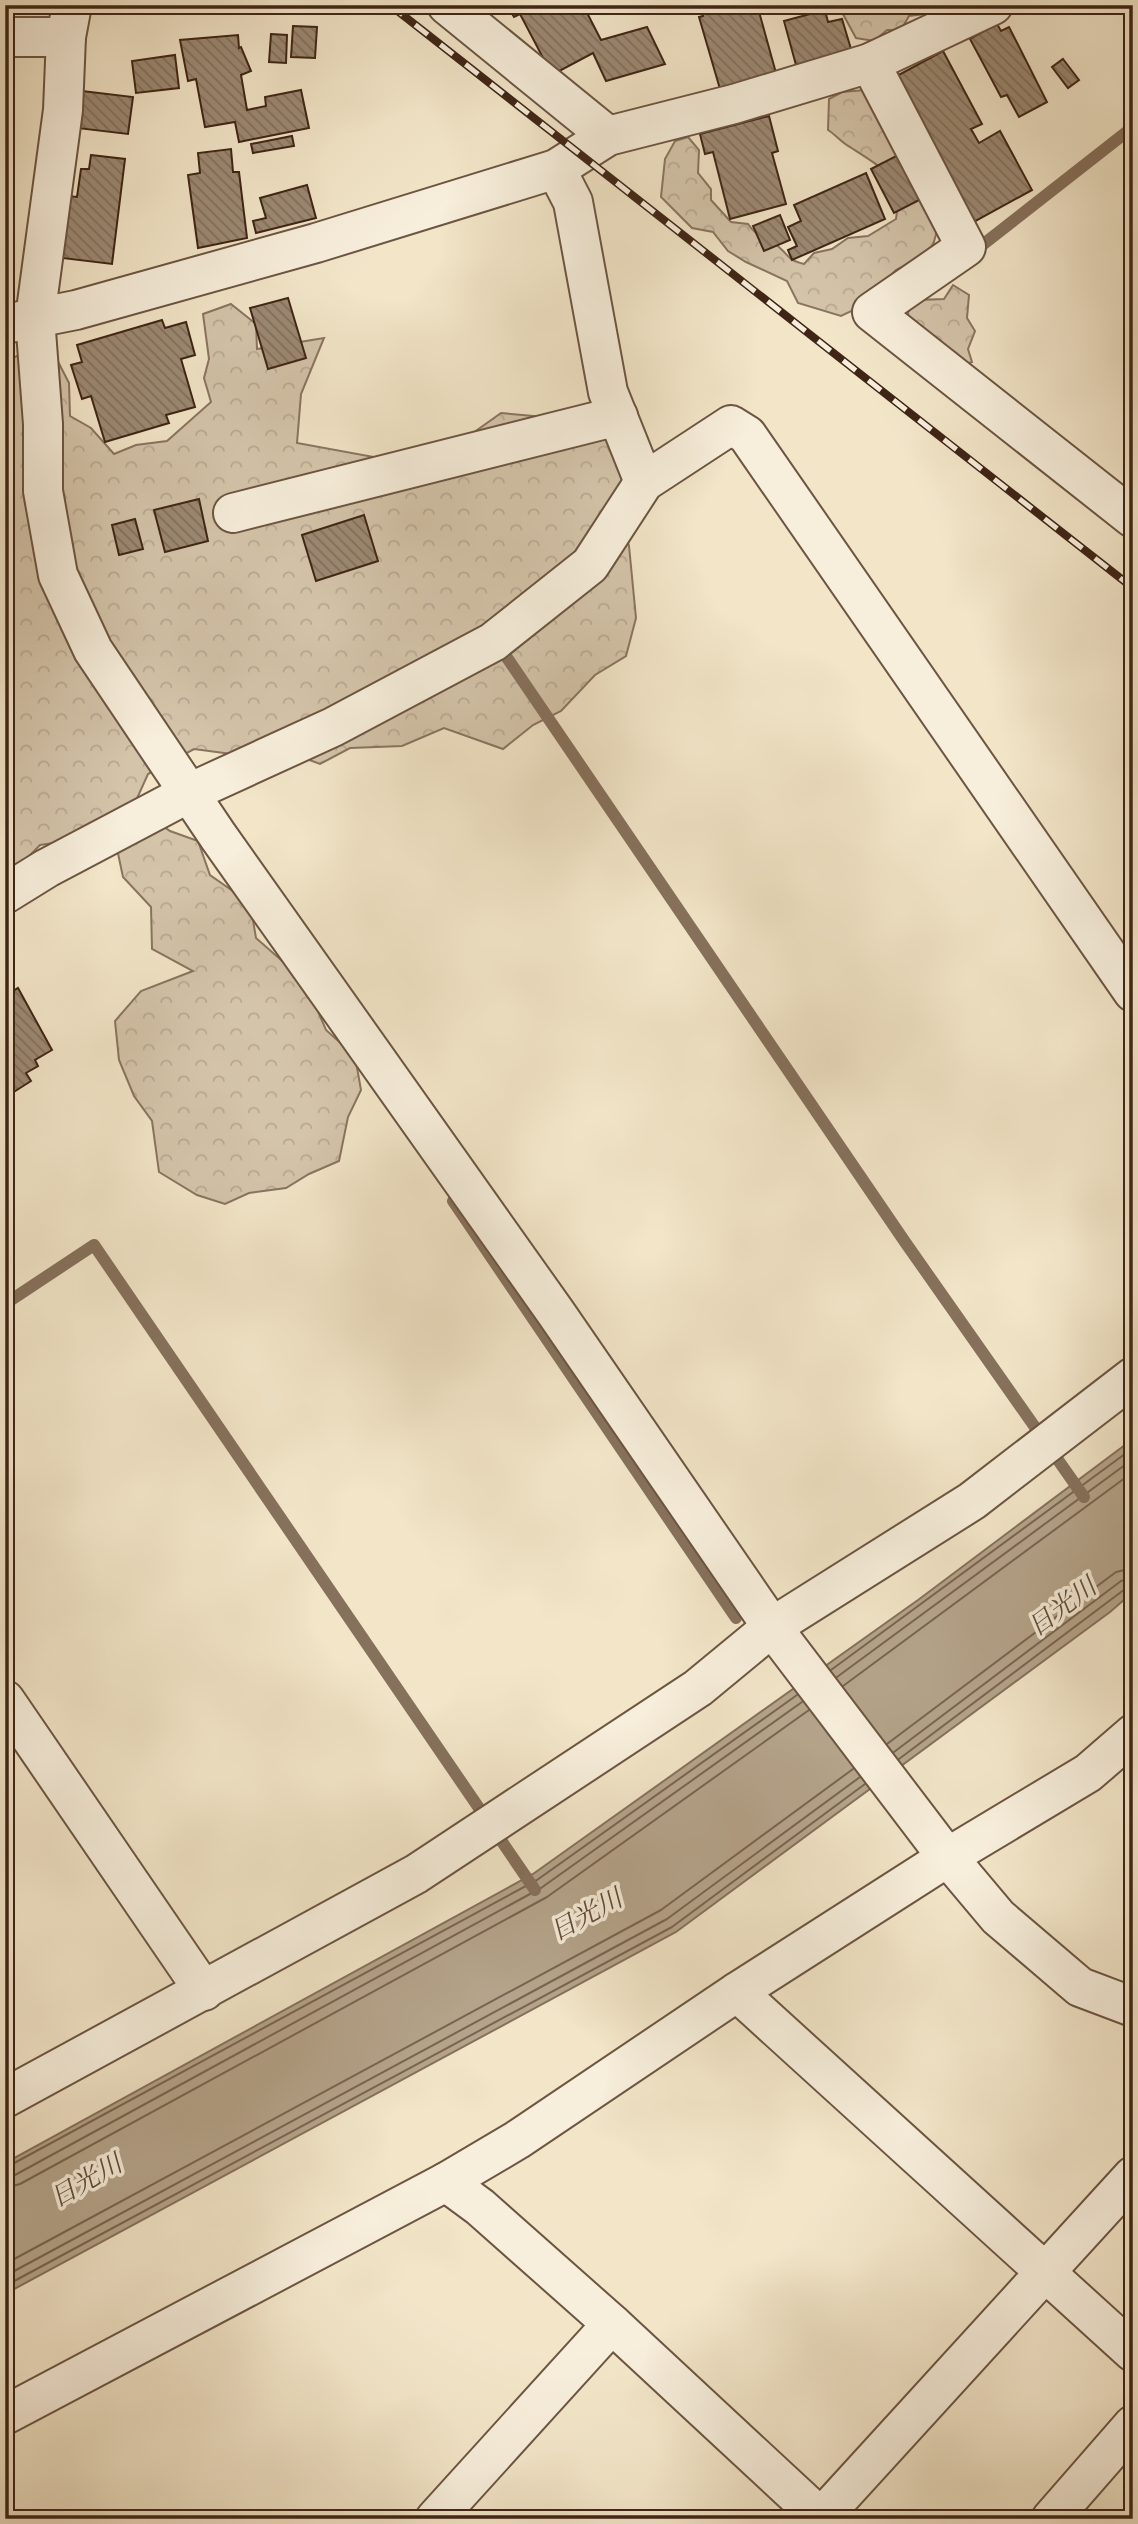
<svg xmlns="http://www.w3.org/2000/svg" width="1138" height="2524" font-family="Cardo,'Noto Serif JP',serif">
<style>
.forest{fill:url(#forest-crowns);stroke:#8a7460;stroke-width:2}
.water{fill:#b5a48b;stroke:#86715c;stroke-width:2}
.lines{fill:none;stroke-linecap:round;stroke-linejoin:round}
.shore{stroke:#7a6450;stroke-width:2}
.stream{stroke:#86715c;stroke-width:12}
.building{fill:url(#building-back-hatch);stroke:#3f2516;stroke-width:2}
.minor-casing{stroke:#6c5542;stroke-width:42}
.minor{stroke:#f7eedb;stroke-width:38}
.rail-casing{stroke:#3f2516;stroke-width:8}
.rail{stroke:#f7eedb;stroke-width:5;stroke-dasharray:16;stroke-linecap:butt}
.labels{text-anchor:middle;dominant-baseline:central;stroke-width:7;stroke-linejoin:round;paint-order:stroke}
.water-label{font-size:26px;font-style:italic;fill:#624b39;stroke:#f7eedb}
</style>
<defs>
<pattern id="forest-crowns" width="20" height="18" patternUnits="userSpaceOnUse" patternTransform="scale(1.75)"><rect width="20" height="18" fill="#d4c4aa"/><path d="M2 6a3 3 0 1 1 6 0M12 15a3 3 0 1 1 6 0" fill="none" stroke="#b7a892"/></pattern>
<pattern id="building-back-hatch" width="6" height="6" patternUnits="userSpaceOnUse" patternTransform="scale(1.75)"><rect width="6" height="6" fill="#9c8973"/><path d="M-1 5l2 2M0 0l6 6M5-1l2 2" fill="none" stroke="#81705d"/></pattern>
</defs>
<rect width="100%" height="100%" fill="#f2e5c8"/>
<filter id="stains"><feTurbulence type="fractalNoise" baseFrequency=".00286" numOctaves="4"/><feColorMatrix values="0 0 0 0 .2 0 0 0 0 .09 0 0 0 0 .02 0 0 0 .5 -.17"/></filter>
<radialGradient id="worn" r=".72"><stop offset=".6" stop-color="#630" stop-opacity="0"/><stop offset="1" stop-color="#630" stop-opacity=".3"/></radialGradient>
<!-- forest -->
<g class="forest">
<polygon points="838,5 934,5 925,14 909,16 901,30 887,30 874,41 856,38"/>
<path d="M865 90 939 224 933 245 919 258 896 270 860 307 841 316 798 303 787 281 746 262 728 251 713 232 692 228 661 197 665 159 675 141 688 137 699 150 698 173 711 189V200L731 222 748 224C757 238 769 238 780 248 792 259 787 259 804 264L814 253 832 249 848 238 868 236 896 219C903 177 881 167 850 147 842 143 836 135 828 130L829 99 842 92Z"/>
<polygon points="953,285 969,295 967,318 975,331 968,349 972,362 953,368 909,327 908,312 918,300 944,299"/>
<polygon points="231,304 256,324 257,349 324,338 301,394 297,443 379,458 463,440 501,413 545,417 580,414 615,444 624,473 616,500 629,546 636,618 626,656 595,675 561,711 533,725 503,749 444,728 402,746 350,748 320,764 278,748 239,755 194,749 148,774 134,805 170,831 198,841 210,875 250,903 256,938 305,981 326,1030 355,1056 361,1090 348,1117 339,1161 309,1174 286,1188 249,1193 225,1204 197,1195 159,1172 152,1121 134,1096 119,1060 115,1021 141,991 193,971 152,949 151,907 123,877 116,844 68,841 40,845 5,881 5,355 15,357 48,342 69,383 70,416 91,428 114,454 136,445 167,441 211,402 204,378 209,359 203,314"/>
</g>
<!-- water -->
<polygon class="water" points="1133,1439 1133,1592 1110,1612 676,1932 5,2294 5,2163 533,1874 918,1600"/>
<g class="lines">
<!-- shore -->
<g class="shore">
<polyline points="831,1670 1133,1448"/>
<polyline points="837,1677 1133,1459"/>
<polyline points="843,1686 1133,1472"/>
<polyline points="887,1744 1116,1572 1133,1568"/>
<polyline points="894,1752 1121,1581 1133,1578"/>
<polyline points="899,1759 1125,1589 1133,1587"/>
<polyline points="5,2168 537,1880 797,1695"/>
<polyline points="5,2177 15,2175 541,1888 802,1702"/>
<polyline points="5,2188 20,2184 547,1897 809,1710"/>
<polyline points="5,2264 661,1910 853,1769"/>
<polyline points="5,2276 667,1919 860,1777"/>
<polyline points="5,2286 672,1927 865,1784"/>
</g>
<!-- stream -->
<g class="stream">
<polyline points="981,246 1133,127"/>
<polyline points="499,646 905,1242 1084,1497"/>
<polyline points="453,1201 736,1618"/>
<polyline points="5,1304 94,1245 535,1890"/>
</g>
</g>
<!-- building -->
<g class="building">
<polygon points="507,5 583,5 601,40 647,27 665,64 606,81 593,53 552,75 520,14 514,17"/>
<polygon points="669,5 687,5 670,11"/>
<polygon points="700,5 767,5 758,8 776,73 720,89 699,17 703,16"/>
<polygon points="825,10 828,22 842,19 851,49 796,65 784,21"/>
<polygon points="997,24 1001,31 1009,27 1047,102 1019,117 1007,95 1001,97 970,39"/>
<polygon points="293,26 317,27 315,58 291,57"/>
<polygon points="271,34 287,35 286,63 269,62"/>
<polygon points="238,35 239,48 241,47 251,71 241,75 247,110 266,106 265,97 301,90 309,128 239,142 235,122 205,127 196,79 188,81 180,40"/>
<polygon points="943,51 982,124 971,129 979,143 1000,131 1032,190 972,223 893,78"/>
<polygon points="175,55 179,88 136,93 132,61"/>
<polygon points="1063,59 1079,80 1068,88 1052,67"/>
<polygon points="82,91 133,97 128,134 77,128"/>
<polygon points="769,116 778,151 772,153 786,204 730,219 713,152 705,154 700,134"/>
<polygon points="292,136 294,146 253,153 251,144"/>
<polygon points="231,149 233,172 239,172 247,238 198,248 188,175 200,173 198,153"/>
<polygon points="902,153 925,197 894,213 871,169"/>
<polygon points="91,155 125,159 112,264 62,258 69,196 77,197 81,169 89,169"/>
<polygon points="866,173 885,219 792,260 788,250 797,246 788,227 801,221 794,205"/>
<polygon points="307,185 316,218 256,233 253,221 266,218 260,198"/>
<polygon points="780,215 790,240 764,251 753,226"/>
<polygon points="288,298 306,358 268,369 250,308"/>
<polygon points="162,320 165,328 186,322 195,355 181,359 195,407 166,415 169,423 105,442 91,396 82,399 71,365 82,362 77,345"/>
<polygon points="199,499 208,541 165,552 154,510"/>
<polygon points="364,515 378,561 316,581 302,535"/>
<polygon points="135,519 143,549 119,555 112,525"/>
<polygon points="18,988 52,1050 35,1060 38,1066 26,1073 31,1081 9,1095 5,1090 5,996"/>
</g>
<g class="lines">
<defs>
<g id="minor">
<polyline points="72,5 66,37 63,110 35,318 43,424 43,491 58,575 93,650 218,836 556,1313 772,1627 940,1848 998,1917 1080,1987 1133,2007"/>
<polyline points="447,5 608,136"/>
<polyline points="5,37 66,37"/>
<polyline points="870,63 966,247 872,312 1133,518"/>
<polyline points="556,169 573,202 608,392 644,482"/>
<polyline points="5,324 76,310 316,243 556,169 608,136 734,104 870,63 993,5"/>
<polyline points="233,513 618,416"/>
<polyline points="5,894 47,868 189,793 333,727 493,642 590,565 644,482 731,425 747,435 1133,992"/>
<polyline points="5,1700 204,1991"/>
<polyline points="737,1992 1133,2352"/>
<polyline points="5,2098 416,1874 698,1688 772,1627 972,1501 1133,1377"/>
<polyline points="446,2182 480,2207 612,2324 822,2519"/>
<polyline points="5,2415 446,2182 517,2140 737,1992 948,1857 1088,1773 1133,1734"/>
<polyline points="435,2519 612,2324"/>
<polyline points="820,2519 1133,2176"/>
<polyline points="1051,2519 1133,2425"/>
</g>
</defs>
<!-- minor casing -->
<use href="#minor" class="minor-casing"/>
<!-- minor -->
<use href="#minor" class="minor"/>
<defs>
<polyline id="rail" points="390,5 1133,588"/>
</defs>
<!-- rail casing -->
<use href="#rail" class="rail-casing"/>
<!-- rail -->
<use href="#rail" class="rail"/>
</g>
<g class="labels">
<!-- water labels -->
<g class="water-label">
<text transform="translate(1062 1607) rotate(-37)">日光川</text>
<text transform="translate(586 1915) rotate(-29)">日光川</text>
<text transform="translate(86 2181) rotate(-30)">日光川</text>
</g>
</g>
<!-- margin -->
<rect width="1138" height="2524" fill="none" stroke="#f2e5c8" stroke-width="28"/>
<rect x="7" y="7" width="1124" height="2510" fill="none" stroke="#3f2516" stroke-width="3.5"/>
<rect x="14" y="14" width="1110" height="2496" fill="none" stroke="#3f2516" stroke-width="2"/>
<rect width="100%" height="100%" filter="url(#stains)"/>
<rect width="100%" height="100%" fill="url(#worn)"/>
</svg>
